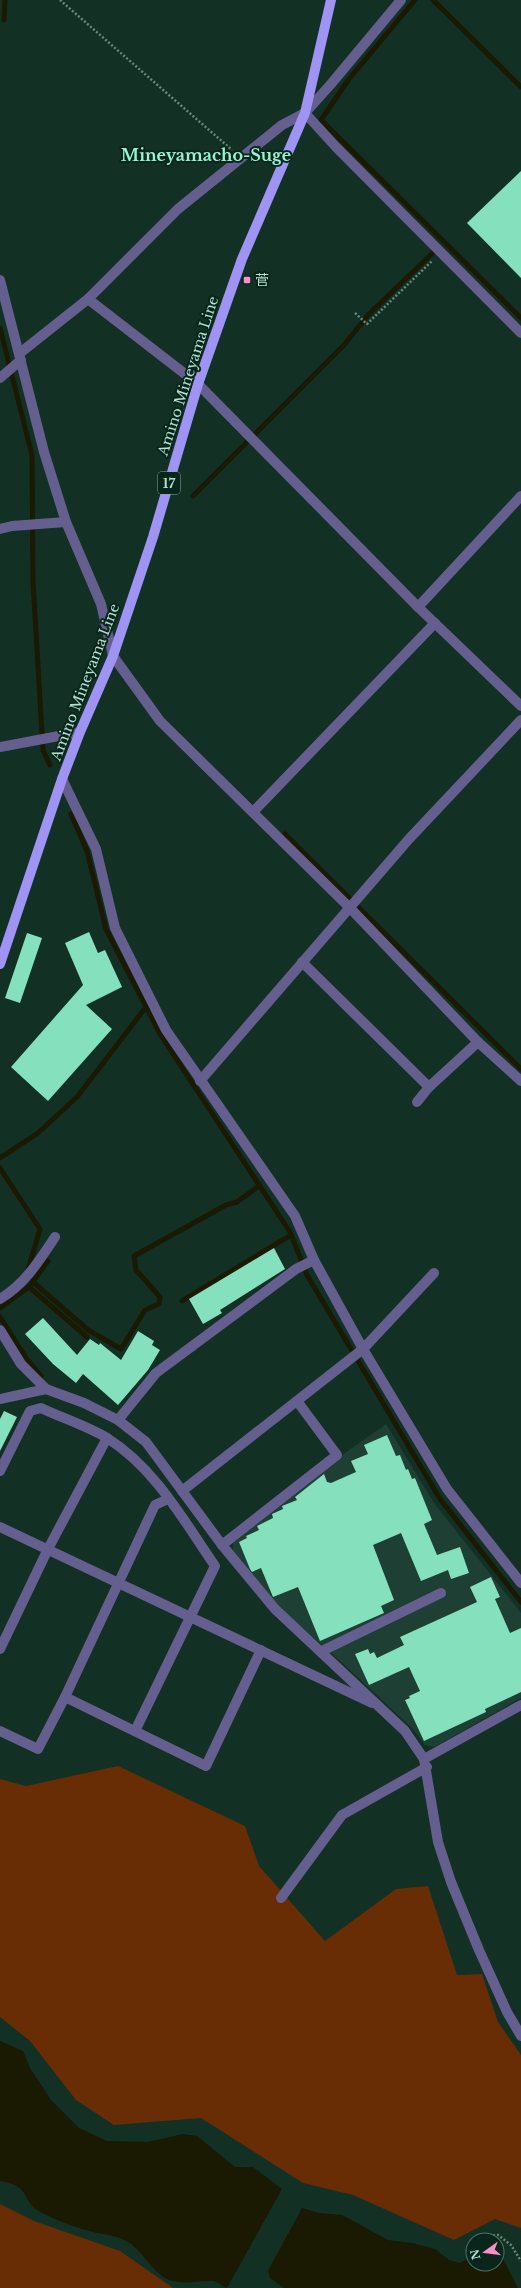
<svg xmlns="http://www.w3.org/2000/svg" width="521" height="2288" font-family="'Libre Baskerville','Noto Sans JP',serif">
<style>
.built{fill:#1e3f33}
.green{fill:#682d05}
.water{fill:#1a1902}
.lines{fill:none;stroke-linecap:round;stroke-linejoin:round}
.stream{stroke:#1a1902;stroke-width:5}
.building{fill:#85e0be}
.path{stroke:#65897b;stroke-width:2.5;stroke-dasharray:2 2;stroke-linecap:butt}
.minor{stroke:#645f8e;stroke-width:10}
.major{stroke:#9f93f3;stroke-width:10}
.poi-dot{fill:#fa8fc7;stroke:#08261c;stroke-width:1.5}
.labels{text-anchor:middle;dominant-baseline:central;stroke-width:4;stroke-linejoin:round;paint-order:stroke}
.shield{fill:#08261c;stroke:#82a899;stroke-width:1}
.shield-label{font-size:13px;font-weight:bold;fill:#b6e0cf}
.poi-label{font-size:14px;fill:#b6e0cf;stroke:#08261c;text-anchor:start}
.street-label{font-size:14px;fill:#b6e0cf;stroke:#08261c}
.quarter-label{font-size:16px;font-weight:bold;fill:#96f2cf;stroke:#08261c}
</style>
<rect width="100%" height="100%" fill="#133025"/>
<!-- built -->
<polygon class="built" points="386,1424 434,1503 521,1613 521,1698 434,1747 425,1745 412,1728 339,1660 278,1606 233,1550 233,1542 345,1453"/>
<!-- green -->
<g class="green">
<polygon points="118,1766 245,1826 259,1866 325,1941 396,1889 428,1886 457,1975 482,1974 498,2022 521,2055 521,2228 495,2219 454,2240 353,2195 303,2183 201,2118 114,2125 76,2100 30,2041 0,2017 0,1779 26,1786"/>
<polygon points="0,2204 34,2221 120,2251 173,2288 0,2288"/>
</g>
<!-- water -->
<g class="water">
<path d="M0 2041 23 2051 30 2068 51 2100 79 2128 107 2141 148 2142 183 2134 197 2136 235 2167H253L282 2189 227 2288C222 2287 219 2281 212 2281 194 2280 178 2287 162 2276 147 2265 140 2246 122 2239 113 2235 102 2234 93 2232 74 2227 55 2220 39 2211 21 2201 32 2186 0 2181Z"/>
<polygon points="302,2208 319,2213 342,2215 388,2240 413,2243 435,2249 449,2260 460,2263 473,2256 473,2264 497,2264 497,2247 518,2288 284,2288 270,2278 268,2271"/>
</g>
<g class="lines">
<!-- stream -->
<g class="stream">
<polyline points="415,0 349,79 321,120 521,318"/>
<polyline points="433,0 521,87"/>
<polyline points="4,20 5,0"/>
<polyline points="0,328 32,455 33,582 43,750 50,765"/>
<polyline points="193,496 344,345 369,314 438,248"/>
<polyline points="71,814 87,851 106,929 160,1034 290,1232 307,1275 440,1499 521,1602"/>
<polyline points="285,834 521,1069"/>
<polyline points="0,1158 38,1133 77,1097 146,1007"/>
<polyline points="0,1168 40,1229 28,1270"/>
<polyline points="33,1282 88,1330 121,1349 145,1310 159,1304 160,1297 136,1270 134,1256 226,1205 237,1202 259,1186"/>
<polyline points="29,1287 87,1337"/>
<polyline points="182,1301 291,1235"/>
<polyline points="0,1308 29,1287 48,1261"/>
<polyline points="0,1317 27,1359 41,1376"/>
</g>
</g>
<!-- building -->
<g class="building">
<polygon points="521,171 521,278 467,223"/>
<polygon points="89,932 98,953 105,950 122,987 86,1005 112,1029 48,1101 11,1067 83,985 65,943"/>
<polygon points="27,933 42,938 20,1003 5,998"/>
<polygon points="274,1248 285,1269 220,1310 222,1313 203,1324 189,1299"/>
<polygon points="43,1318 77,1355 90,1339 99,1345 100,1343 121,1360 138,1331 154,1341 152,1345 160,1350 148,1370 118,1405 83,1374 76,1383 53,1364 25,1334"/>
<polygon points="4,1411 17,1417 0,1451 0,1419"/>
<polygon points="387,1435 396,1456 400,1455 406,1470 408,1469 412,1479 415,1478 432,1520 424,1524 437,1555 460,1547 469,1573 451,1579 448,1570 421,1581 401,1533 373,1545 394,1600 381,1606 384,1613 320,1641 298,1587 273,1597 261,1568 252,1572 250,1569 239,1542 247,1538 246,1536 259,1530 257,1526 273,1518 272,1514 283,1509 282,1506 297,1500 295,1497 324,1474 327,1482 331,1483 356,1472 351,1461 368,1454 364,1445"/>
<polygon points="491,1577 500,1597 495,1599 510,1633 521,1628 521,1692 485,1709 486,1712 424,1741 405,1700 410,1698 409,1696 420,1691 409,1667 369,1685 355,1654 368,1649 370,1654 374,1652 377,1658 404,1645 400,1637 477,1602 470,1587"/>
</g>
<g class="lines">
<!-- path -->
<g class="path">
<polyline points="60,0 232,150"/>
<polyline points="355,313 367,324 432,261"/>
<polyline points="478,2240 486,2236 498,2235 511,2245 521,2261"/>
</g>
<!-- minor -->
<g class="minor">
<polyline points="305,113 336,147 521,333"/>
<polyline points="0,280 44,452 66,522 101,604 113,656 160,721 350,908 478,1042 521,1081"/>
<polyline points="88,299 198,384 418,607 521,706"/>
<polyline points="20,353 88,299 178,209 282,125 305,113 331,84 401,0"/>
<polyline points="0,378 21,360"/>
<polyline points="0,529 12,526 66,522"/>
<polyline points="418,607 521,496"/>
<polyline points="0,747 80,732"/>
<polyline points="62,779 96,849 115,928 166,1030 295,1216 314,1260 363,1349 447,1489 521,1583"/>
<polyline points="253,812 435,623"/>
<polyline points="302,962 429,1087"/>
<polyline points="200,1081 409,839 521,720"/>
<polyline points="417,1102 429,1087 478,1042"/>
<path d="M0 1299C25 1284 39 1261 55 1237"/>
<polyline points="0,1330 21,1364 46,1389 84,1403 118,1420 146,1442 222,1545 275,1609 405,1731 424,1759 438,1842 451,1882 479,1950 507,2012 521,2036"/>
<polyline points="0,1399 46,1389"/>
<polyline points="118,1420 156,1373 296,1269 314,1260"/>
<path d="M0 1471 30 1411 41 1408C62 1418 87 1426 107 1438 155 1468 184 1521 215 1566L135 1731"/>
<polyline points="182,1491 363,1349 434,1273"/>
<polyline points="0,1527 372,1703"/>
<polyline points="222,1545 337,1455 297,1401"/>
<polyline points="0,1649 48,1549 107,1438"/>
<polyline points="322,1651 441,1593"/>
<polyline points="65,1697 206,1766 261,1650"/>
<polyline points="0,1731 38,1749 65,1697 155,1505 168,1499"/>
<polyline points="424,1759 521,1705"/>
<polyline points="281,1898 342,1815 427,1767"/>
</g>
<!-- major -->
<polyline class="major" points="0,964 62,779 80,732 113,656 153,537 198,384 242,259 305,113 331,0"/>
</g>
<!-- markers -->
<rect class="poi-dot" x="243" y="276" width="8" height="8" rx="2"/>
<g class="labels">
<!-- shield labels -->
<rect class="shield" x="158" y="472" width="22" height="22" rx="3"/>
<g class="shield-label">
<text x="169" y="483">17</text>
</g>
<!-- poi labels -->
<g class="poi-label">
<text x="255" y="280">菅</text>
</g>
<!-- street labels -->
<g class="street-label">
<text transform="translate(188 376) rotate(-72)">Amino Mineyama Line</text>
<text transform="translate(85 682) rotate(-69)">Amino Mineyama Line</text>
</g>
<!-- quarter labels -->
<g class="quarter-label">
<text x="206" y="155">Mineyamacho-Suge</text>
</g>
</g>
<!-- north arrow -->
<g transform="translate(485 2252) rotate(256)"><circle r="19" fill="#08261c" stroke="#4e7064"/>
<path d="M0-3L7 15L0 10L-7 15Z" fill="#fa8fc7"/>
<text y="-6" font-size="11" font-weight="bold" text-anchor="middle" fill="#b6e0cf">N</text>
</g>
</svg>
